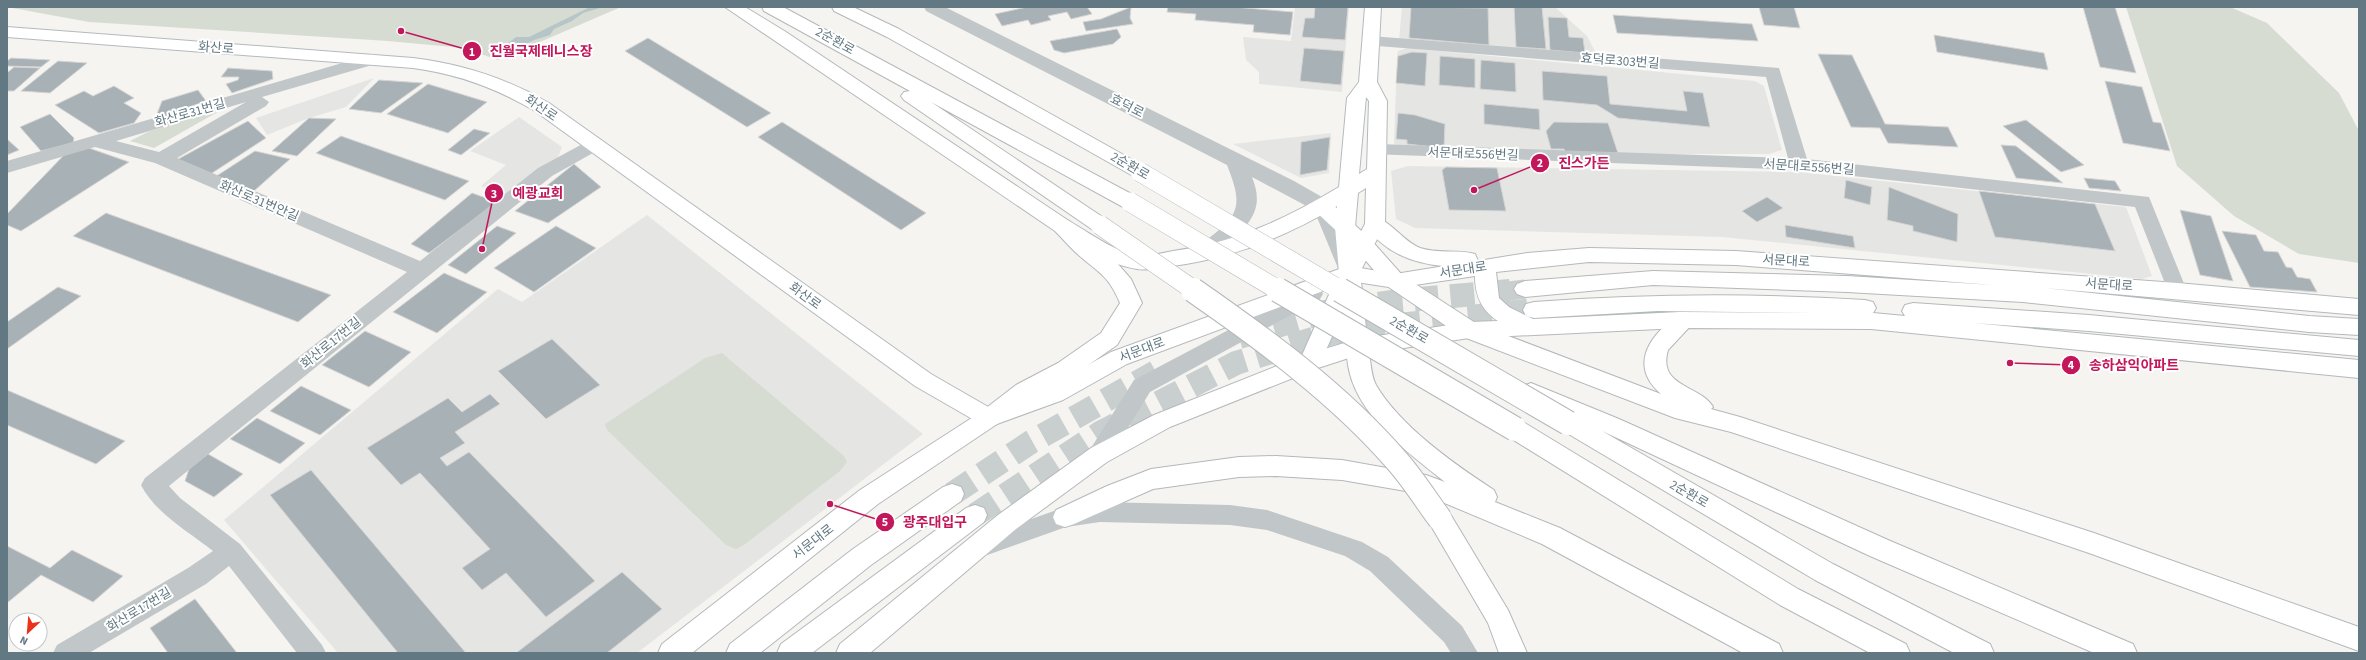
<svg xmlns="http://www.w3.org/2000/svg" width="2366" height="660" font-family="'Source Sans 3','Noto Sans KR',sans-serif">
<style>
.built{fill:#e5e6e4}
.green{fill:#d6dcd1}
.water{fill:#b6c5c7}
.building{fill:#a8b1b5;stroke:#d6d5d3}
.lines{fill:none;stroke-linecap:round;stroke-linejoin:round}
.primary-tunnel-far1{stroke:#c9cfcf;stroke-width:19;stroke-dasharray:19 10;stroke-linecap:butt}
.primary-tunnel{stroke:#c9cfcf;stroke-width:24;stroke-dasharray:24 12;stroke-linecap:butt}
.secondary-casing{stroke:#b3babd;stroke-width:2}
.primary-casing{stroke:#b4b9bc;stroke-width:2}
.trunk-casing{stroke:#b4b8ba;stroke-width:2}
.minor{fill:#c1c6c8;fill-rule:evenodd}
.tertiary{fill:#c1c6c8;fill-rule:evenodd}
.secondary{fill:#fff;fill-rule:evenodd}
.primary{fill:#fff;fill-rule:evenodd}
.trunk{fill:#fff;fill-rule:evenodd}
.trunk-bridge-far1-casing{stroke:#b4b8ba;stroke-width:20;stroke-linecap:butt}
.trunk-bridge-casing{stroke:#b4b8ba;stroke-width:26;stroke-linecap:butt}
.trunk-bridge-far1{stroke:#fff;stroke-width:19}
.trunk-bridge{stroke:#fff;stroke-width:24}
.labels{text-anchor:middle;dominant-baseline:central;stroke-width:4;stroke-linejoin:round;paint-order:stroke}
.street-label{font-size:13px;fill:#627882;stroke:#fff}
.leader{fill:none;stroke:#c2185b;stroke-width:1.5}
.callout-dot{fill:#c2185b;stroke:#fff;stroke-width:1.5}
.mark-label{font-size:12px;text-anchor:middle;font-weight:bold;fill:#fff}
.callout-label{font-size:14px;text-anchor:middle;font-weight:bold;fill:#c2185b;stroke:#fff;stroke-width:4;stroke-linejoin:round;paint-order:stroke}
</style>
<rect width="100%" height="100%" fill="#f5f4f0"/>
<!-- built -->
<g class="built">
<polygon points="1295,7 1349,7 1342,92 1259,84 1259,72 1246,60 1243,37 1291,41"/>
<polygon points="1402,7 1555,7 1587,36 1597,55 1399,39"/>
<polygon points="1407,48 1755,81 1764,86 1782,150 1769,154 1627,154 1398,147 1394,143 1397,56 1398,51"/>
<polygon points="374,78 346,107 309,118 267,135 256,118"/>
<polygon points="519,117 562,147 557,160 507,196 481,186 506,165 470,151"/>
<polygon points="1331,133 1329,173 1301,178 1233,144"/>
<polygon points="1408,166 1799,172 2126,207 2152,276 2142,279 1722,237 1415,228 1396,219 1391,171"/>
<polygon points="647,215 923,434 637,653 338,653 224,520 498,289 522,302"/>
</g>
<!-- green -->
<g class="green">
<polygon points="7,7 621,7 498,60 464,48 388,41 89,22"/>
<polygon points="2126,7 2230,7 2267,23 2339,93 2359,131 2359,263 2299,254 2234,216 2177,166"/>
<polygon points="230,105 154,148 130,141 150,131"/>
<polygon points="722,353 844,456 847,462 840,471 744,545 736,549 726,545 607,430 605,424 705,358"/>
</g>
<!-- water -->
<path class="water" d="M590 7H603L583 13 572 21 554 29 550 35C545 37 539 38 534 40 524 44 517 54 507 44L516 37H529Z"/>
<!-- building -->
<g class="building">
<polygon points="1027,7 1087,7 1092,14 1071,19 1067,12 1048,16 1051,20 1031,25 1028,20 1002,26 995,14"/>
<polygon points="1131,7 1130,18 1133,24 1086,31 1083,22 1101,19"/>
<polygon points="1168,7 1234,7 1293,12 1290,35 1253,32 1254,25 1195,20 1196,14 1167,12"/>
<polygon points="1315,7 1348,7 1345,40 1302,37 1305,18 1314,18"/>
<polygon points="1411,7 1488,8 1489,45 1409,38"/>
<polygon points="1514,7 1542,7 1546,49 1516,47"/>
<polygon points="1759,7 1794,7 1800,28 1764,25"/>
<polygon points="2083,7 2115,7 2136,73 2100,67"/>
<polygon points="1613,15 1752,24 1758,41 1617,33"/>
<polygon points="1548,17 1567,18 1569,37 1583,38 1585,53 1550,50"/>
<polygon points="1117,29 1121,37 1113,44 1064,53 1054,50 1050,41"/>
<polygon points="1934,35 2044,53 2048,70 1937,52"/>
<polygon points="648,38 771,113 747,127 625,51"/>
<polygon points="1304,48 1344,51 1341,85 1300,81"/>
<polygon points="1412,52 1427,53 1425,86 1396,83 1398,56"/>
<polygon points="1818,54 1852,55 1885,124 1948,127 1958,147 1888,143 1880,128 1851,127"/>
<polygon points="1440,56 1475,59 1475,88 1439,85"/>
<polygon points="11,58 50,60 41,67 7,66 7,61"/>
<polygon points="1481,60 1515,63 1516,92 1480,89"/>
<polygon points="58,61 87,63 50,93 21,91"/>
<polygon points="14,67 40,68 14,91 7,91 7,73"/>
<polygon points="228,68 272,71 273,79 232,93 226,84 238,80 239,77 221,77"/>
<polygon points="1542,71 1607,76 1610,104 1687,111 1683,91 1703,93 1710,127 1618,118 1597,105 1543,100"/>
<polygon points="379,80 423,83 381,113 349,109"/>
<polygon points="2105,81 2142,87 2153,122 2161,123 2170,151 2123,143"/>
<polygon points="428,84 487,102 448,133 387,114"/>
<polygon points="114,86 134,98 124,103 141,113 134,123 99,133 55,105 84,91 93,96"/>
<polygon points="198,90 206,101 155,119 162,101"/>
<polygon points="1484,104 1539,109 1540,130 1484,124"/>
<polygon points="1398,113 1415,115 1445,124 1444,148 1407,144 1407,140 1396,139"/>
<polygon points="50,114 74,138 73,143 41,151 20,127"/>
<polygon points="309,118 336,119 297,156 272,151"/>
<polygon points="2026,120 2084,165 2061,172 2003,126"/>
<polygon points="248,121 266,138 206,177 171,163"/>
<polygon points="782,122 926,213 901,230 758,137"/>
<polygon points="1554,122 1608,123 1618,153 1565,152 1564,149 1551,149 1546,131"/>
<polygon points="474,129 490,133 461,155 448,150"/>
<polygon points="341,136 469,181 445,200 316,153"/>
<polygon points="1330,137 1327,170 1300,175 1301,142"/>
<polygon points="7,139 19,150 7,155"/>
<polygon points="2001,145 2016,146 2063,183 2016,178"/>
<polygon points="86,147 129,162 21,231 7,225 7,214 67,152"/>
<polygon points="255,151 290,159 254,191 215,177"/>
<polygon points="574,164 601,187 548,223 515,211"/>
<polygon points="1446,167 1497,168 1506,211 1449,210 1442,170"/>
<polygon points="2084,178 2115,181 2121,191 2089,188"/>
<polygon points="1846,180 1872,187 1870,205 1844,198"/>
<polygon points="1889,187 1958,214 1957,242 1913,231 1913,226 1887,220"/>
<polygon points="1979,191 2095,204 2115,251 1995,237"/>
<polygon points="472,193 497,202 429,253 411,244"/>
<polygon points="1767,197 1783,208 1757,222 1742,211"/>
<polygon points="2180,210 2211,216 2233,281 2200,275"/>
<polygon points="106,213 331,295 298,322 73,236"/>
<polygon points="1785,225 1853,236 1855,248 1786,237"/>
<polygon points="497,226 516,233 466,274 448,265"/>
<polygon points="556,226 596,248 534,292 494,268"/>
<polygon points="2222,231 2256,235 2264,251 2278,252 2286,267 2292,268 2297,277 2310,279 2317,292 2250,287"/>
<polygon points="444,273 487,292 437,333 393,312"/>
<polygon points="58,287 81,296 7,349 7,322"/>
<polygon points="365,331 411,352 369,387 322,365"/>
<polygon points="552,339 600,385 546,419 498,371"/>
<polygon points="301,386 351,410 320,435 270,411"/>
<polygon points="7,390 125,441 96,464 7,425"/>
<polygon points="490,394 500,404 455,432 465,443 440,458 447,466 469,452 595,581 546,617 506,573 482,590 462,568 490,549 420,473 401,485 367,448 448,398 462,412"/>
<polygon points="257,418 305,443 280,464 230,439"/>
<polygon points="208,454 243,474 214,497 185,481 189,469"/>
<polygon points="311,470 466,653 398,653 270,495"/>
<polygon points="7,546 50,568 72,550 123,576 93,602 41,575 7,603"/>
<polygon points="622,572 662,609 607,653 516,653"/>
<polygon points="195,599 237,653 168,653 150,628"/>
</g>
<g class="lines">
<!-- primary-tunnel-far1 -->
<polyline class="primary-tunnel-far1" points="1509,291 1525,289"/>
<!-- primary-tunnel -->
<g class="primary-tunnel">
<polyline points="1239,337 1325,312 1397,301 1520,290"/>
<polyline points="952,494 1031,442 1156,372"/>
<polyline points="975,515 1100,433 1236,363 1335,332 1534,310"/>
</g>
<defs>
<g id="secondary">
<path d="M1365 7H1381L1377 82 1387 101 1385 224 1360 272 1368 347 1365 353 1357 355 1349 353 1346 347 1343 312 1318 368 1310 370 1302 368 1299 362 1339 272 1335 227 1337 206C1286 237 1232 258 1173 266 1161 267 1148 271 1137 269 1106 264 1081 246 1055 231L1052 226 1055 221 1062 219 1069 221C1090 233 1113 251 1137 255 1149 257 1161 253 1173 251 1234 243 1286 219 1339 187L1347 98 1359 82ZM1366 97 1369 101 1367 169 1359 174ZM1366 188 1365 224 1357 239 1355 227 1358 193Z"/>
<path d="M7 27 413 58C462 64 506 78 549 103L931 374 997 412 1001 418 997 424 989 427 981 424 915 386 535 111C496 88 458 74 413 68L7 37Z"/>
</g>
<g id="primary">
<path d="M1375 217C1392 222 1403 241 1420 248 1438 254 1458 249 1475 254L1478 261 1527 253 1589 248 1736 251 2177 283 2359 299V315L2044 288 2309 316 2359 319V335L2309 332 2023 302 1847 292 1653 285 1525 297 1517 294 1514 289 1517 284 1525 281 1653 271 1847 276 1993 285 1736 265 1589 262 1496 272 1499 298 1509 307 1533 319 1680 312 1815 313 1658 311 1534 318 1526 316 1523 310 1526 304 1534 302C1645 294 1754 293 1865 300L1873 302 1876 308 1873 313 1905 316 1902 311 1905 305 1913 303 2089 315 2359 340V356L2089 331 1973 323 2359 360V378L1871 329 1680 328 1469 338 1358 355 1318 368 1170 427 1107 462 1016 529 870 653H836L840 644 998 515 1091 448 1154 415 1302 356 1357 339 1469 322 1498 321C1481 310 1475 295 1475 276L1395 288 1350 281 1127 364 1063 400 997 424 878 504 692 653H658L662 644 860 490 981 412 1047 388 1111 352 1342 268 1349 266 1395 274 1445 266C1414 264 1382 252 1365 224L1368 219Z"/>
<polygon points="952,484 961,487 964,494 961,501 871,565 760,653 726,653 730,644 853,549 943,487"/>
<polygon points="975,505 984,508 987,515 984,522 812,653 777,653 781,644 966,508"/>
</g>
<g id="trunk">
<path d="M725 7H745L786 32 1069 221 1096 248 1117 263 1131 279 1142 303 1117 345 1074 375 1032 397 997 424 989 427 981 424 977 418 981 412 1016 385 1058 363 1101 333 1120 303C1109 277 1102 275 1082 258 1072 250 1064 240 1055 231Z"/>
<polygon points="762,7 783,7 1137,197 1140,202 1137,207 1130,209 1123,207 931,102 1107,220 1110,225 1107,230 1100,232 1093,230 904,100 901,96 904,92 910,91 764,11"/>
<polygon points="832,7 853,7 899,29 1147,168 1150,172 1147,176 1140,178 1133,176 887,37 834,11"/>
<path d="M1322 199 1329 201 1371 240 1403 276 1477 324 1661 394C1634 371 1643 345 1666 325 1675 317 1680 311 1693 314L1696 320 1668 350C1657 388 1701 385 1713 407L1711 409 1740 417 2094 533 2359 627V651L2089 553 1731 432 1675 418 1461 336 1387 286 1357 250 1315 211 1312 206 1315 201Z"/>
<path d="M1357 339 1365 341C1372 354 1369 372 1376 385 1400 426 1454 464 1494 490L1497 497 1495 502 1560 528 1779 644 1783 653H1743L1542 544 1423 494 1342 480 1276 476 1239 477 1153 489 1074 524 1065 527 1056 524 1053 517 1056 510 1107 486 1151 469 1239 457 1276 456 1342 460 1426 475 1445 482C1407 452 1356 415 1348 365 1347 356 1345 349 1349 341Z"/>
<polygon points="1531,383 1619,419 1888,540 2133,644 2137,653 2094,653 1870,556 1602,431 1833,564 1990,644 1994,653 1954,653 1815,580 1560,429 1556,423 1560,417 1564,415 1523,398 1520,392 1523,386"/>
<polygon points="1515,420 1523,422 1798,589 1906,644 1910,653 1870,653 1780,605 1507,436 1503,429 1507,422"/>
<polygon points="1440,509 1449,512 1508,610 1527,653 1499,653 1488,623 1427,519 1431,512"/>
</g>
</defs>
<!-- secondary casing -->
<use href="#secondary" class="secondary-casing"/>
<!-- primary casing -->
<use href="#primary" class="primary-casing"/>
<!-- trunk casing -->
<use href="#trunk" class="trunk-casing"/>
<!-- minor -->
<g class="minor">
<polygon points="1371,36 1779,68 1807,159 2149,197 2187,291 2184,296 2177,298 2170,296 2135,207 1799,170 1371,154 1368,150 1371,146 1377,144 1788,158 1766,77 1365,45 1363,41 1365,37"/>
<path d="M373 54 379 55 381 59 379 63 262 97 269 102 266 106 177 158 420 261 538 168 588 141 594 139 600 141 603 145 600 149 552 176 169 486 180 498 240 544 322 645 326 653H297L229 566 206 584 89 653H53L57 645 188 568 213 551C189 532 155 513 141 485L145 478 407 272 155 163 95 147 7 173V161ZM246 102 159 152 116 141Z"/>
<polygon points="1100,502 1230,505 1267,510 1362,542 1388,557 1462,626 1478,653 1451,653 1444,642 1370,571 1345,556 1267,530 1230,525 1100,522 1066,527 979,558 970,555 967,548 970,541 1065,507"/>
</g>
<!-- tertiary -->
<g class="tertiary">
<path d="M924 7H945L1294 181 1329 201 1358 268 1354 273 1347 275 1340 273 1314 210 1252 177C1256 187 1259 199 1255 210 1249 230 1209 268 1188 262L1185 257C1189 249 1198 245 1206 240 1242 215 1242 203 1227 165L926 11Z"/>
<polygon points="1312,286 1320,289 1323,294 1320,299 1150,392 1107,462 1099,465 1091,462 1087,455 1091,448 1134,380"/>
</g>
<!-- secondary -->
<use href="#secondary" class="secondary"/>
<!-- primary -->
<use href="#primary" class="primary"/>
<!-- trunk -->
<use href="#trunk" class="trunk"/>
<defs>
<g id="trunk-bridge-far1">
<polyline points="1140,172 1342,291"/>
<polyline points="1130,202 1280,291"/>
<polyline points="1100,225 1195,291"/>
</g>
<g id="trunk-bridge">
<path d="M1193 290C1265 340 1339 394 1397 461 1413 479 1426 500 1440 519"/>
<polyline points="1278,290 1515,429"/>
<polyline points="1340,290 1568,423"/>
</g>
</defs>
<!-- trunk-bridge-far1 casing -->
<use href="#trunk-bridge-far1" class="trunk-bridge-far1-casing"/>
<!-- trunk-bridge casing -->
<use href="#trunk-bridge" class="trunk-bridge-casing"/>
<!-- trunk-bridge-far1 -->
<use href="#trunk-bridge-far1" class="trunk-bridge-far1"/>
<!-- trunk-bridge -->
<use href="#trunk-bridge" class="trunk-bridge"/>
</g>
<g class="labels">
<!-- street labels -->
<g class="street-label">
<text transform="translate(835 41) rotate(29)">2순환로</text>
<text transform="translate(216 48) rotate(4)">화산로</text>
<text transform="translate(1620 61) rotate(4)">효덕로303번길</text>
<text transform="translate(1127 106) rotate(27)">효덕로</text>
<text transform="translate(541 108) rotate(34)">화산로</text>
<text transform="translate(190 113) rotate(-16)">화산로31번길</text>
<text transform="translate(1473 154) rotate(2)">서문대로556번길</text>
<text transform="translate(1130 166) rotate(30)">2순환로</text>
<text transform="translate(1809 167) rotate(4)">서문대로556번길</text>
<text transform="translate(259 201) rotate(23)">화산로31번안길</text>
<text transform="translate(1786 261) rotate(3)">서문대로</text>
<text transform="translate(1463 270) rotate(-9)">서문대로</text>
<text transform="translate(2109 285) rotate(4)">서문대로</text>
<text transform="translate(805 296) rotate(36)">화산로</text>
<text transform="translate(1409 330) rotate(30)">2순환로</text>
<text transform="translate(331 343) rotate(-39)">화산로17번길</text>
<text transform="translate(1142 350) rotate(-21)">서문대로</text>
<text transform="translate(1689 494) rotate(30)">2순환로</text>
<text transform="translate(813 542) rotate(-38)">서문대로</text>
<text transform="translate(139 610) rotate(-31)">화산로17번길</text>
</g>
</g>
<!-- callouts -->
<path class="leader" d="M401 31L472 51M1474 190L1540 163M482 249L494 193M2010 363L2071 365M830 504L885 522"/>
<g class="callout-dot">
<circle cx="401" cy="31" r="4"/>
<circle cx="1474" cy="190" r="4"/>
<circle cx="482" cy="249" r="4"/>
<circle cx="2010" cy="363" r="4"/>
<circle cx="830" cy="504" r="4"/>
<circle cx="472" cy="51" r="10"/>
<circle cx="1540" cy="163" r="10"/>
<circle cx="494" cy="193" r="10"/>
<circle cx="2071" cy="365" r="10"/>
<circle cx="885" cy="522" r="10"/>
</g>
<g class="mark-label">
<text x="472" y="56">1</text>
<text x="1540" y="167">2</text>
<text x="494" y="198">3</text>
<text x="2071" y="369">4</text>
<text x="885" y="526">5</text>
</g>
<g class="callout-label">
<text x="541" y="56">진월국제테니스장</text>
<text x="1584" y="168">진스가든</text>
<text x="538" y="198">예광교회</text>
<text x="2134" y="370">송하삼익아파트</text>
<text x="935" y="527">광주대입구</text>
</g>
<!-- border -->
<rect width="2366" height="660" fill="none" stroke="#627882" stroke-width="16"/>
<!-- north arrow -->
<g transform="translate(28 632) rotate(206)"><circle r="19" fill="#ffffff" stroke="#c0c9cd"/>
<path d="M0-3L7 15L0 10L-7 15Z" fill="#e9331c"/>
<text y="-6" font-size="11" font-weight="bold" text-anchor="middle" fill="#627882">N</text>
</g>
</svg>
